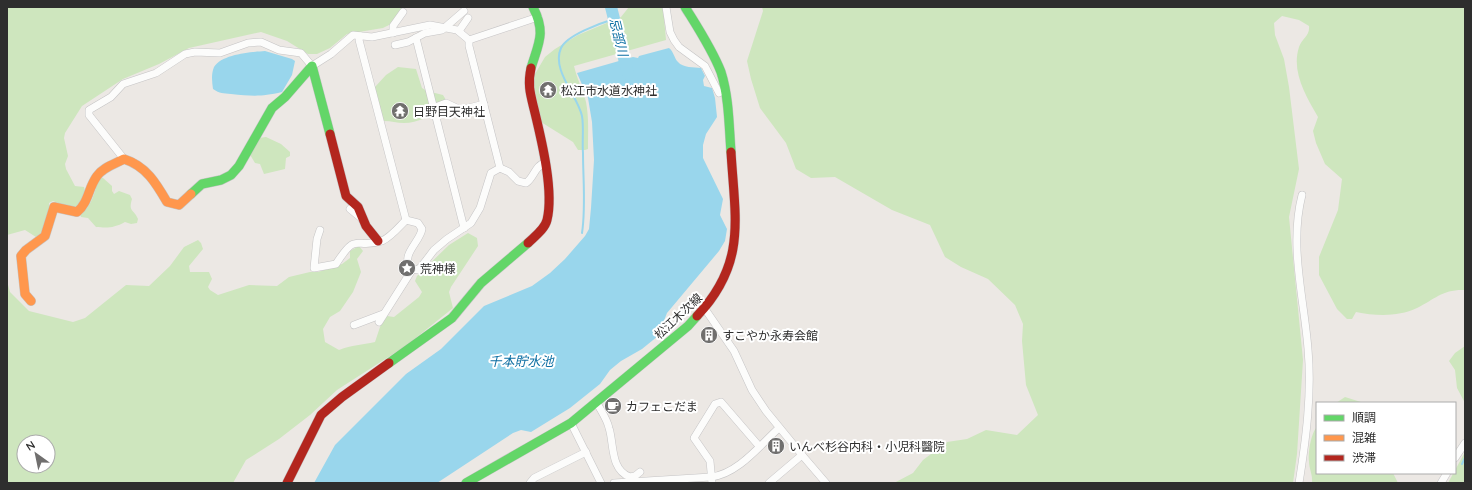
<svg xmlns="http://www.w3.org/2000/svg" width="1472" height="490" font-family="Quicksand,'Noto Sans JP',sans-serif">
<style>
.green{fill:#cee6be;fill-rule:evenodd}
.water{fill:#99d6ec}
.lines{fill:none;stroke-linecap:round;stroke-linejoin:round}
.stream{stroke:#99d6ec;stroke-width:2}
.river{stroke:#99d6ec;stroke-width:12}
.street-casing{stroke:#c5c4c5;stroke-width:8}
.fast-casing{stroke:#c5c4c5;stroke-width:10}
.slow-casing{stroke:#c5c4c5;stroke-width:10}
.jam-casing{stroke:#c5c4c5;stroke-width:10}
.street{stroke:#fcfcfb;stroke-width:7}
.fast{stroke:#63d668;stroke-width:9}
.slow{stroke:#ff974d;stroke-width:9}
.jam{stroke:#b3261e;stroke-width:9}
.labels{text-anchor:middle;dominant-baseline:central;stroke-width:4;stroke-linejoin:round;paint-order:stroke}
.poi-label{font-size:12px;fill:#2e2e2e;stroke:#fff;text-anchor:start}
.street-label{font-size:12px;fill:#2e2e2e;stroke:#fff}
.water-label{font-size:13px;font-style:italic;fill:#0d6fa3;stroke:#fff}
</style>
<rect width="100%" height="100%" fill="#ece8e4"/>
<!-- green -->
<g class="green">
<path d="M7 7H403L389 25 383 28 347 34 330 48 317 54H308L287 41 261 32 189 48 159 64 123 79 82 106 65 133 64 138 68 156 65 164 66 169 75 186 84 187C87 196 82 201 76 207H68L53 201 49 203V213L42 234 36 237 25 230 7 235Z"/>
<path d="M629 7H663L666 40 574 66C577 79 583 90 586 102 589 117 588 133 588 149L585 150H578L573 142 541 122 532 79 545 57 555 49 578 35 621 17Z"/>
<path d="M762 7H1465V290C1443 289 1435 299 1417 308 1398 317 1376 316 1356 312L1352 319H1347L1337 309 1319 275V257L1338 210 1342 179 1325 164 1316 143 1313 131 1318 117C1306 96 1291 72 1299 47 1302 38 1310 36 1309 26L1299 20 1282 16 1274 23 1275 35 1284 59 1289 87 1299 169 1289 217 1303 360 1297 454 1293 483H894L913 473 923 460 947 442 967 439 986 430 1017 435 1038 415 1026 385 1022 341 1023 324 1015 305 988 279 961 267 945 257 930 225 892 210 835 177 811 178 796 169 786 143 760 108 751 79 747 61 763 11Z"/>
<path d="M398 67 416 69 422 88 427 91 443 95 446 100 443 110C430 115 418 123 404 123 397 123 391 121 384 121 381 115 375 94 375 87L386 75Z"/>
<polygon points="266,137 281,144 290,152 290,156 286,158 285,169 264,174 260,164 255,163 249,153 259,138"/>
<path d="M99 178H103L112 186V191L114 194 119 191 130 195 132 199C128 212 134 209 138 219L137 223 131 224 125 222C114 228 108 228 96 227L88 218 81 217 80 214C93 206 94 192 99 178Z"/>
<path d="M468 233 477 238 478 246 451 287 449 292 453 308 407 345 337 390 310 415 279 439 246 460 233 483H7V281L10 292 29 311 73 322 85 318 126 285 149 286 170 266 184 247 198 240 201 243 203 249 189 266 190 272H209L212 279 208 287 210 290 218 295 249 285 277 286 289 277 310 272H318L342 264 350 258V251L359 246 363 251 357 259 361 272 353 292 340 311 330 317 323 329 325 342 339 350C352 345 362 345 375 342L381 324 387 316 394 317 419 297 422 292 415 281 417 276 449 245ZM24 442H48V466H24Z"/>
<polygon points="1465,346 1465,403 1457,388 1455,370 1449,361 1455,353"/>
<polygon points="1345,397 1364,403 1336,403"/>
<path d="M1317 427V473H1393L1398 483H1312C1313 475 1309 469 1309 461 1308 452 1311 433 1317 427Z"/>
<polygon points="1465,452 1465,483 1448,483"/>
</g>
<!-- water -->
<g class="water">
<path d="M669 48C674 52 674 58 678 62 683 68 694 67 701 68L705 76 703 80 704 86 712 88 715 98 717 117 706 134 703 145V158L723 199 720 215 727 229 725 241 719 251 667 313 658 336 642 349 621 361 610 370 600 384 570 408 531 432 521 430 513 433 437 483H314L335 445 406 374 441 349 484 306 532 286 550 273 565 259 585 236 589 229 591 208 594 160 592 122 588 98 577 73 633 57 638 58 639 56Z"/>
<path d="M265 51 292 59 295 61 292 75 282 92C261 97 252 96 231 94 223 93 220 94 213 89 212 82 211 74 214 67 222 54 251 52 265 51Z"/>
</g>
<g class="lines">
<!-- stream -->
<g class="stream">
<path d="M582 233C586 207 583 179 583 153 582 141 584 128 582 116 578 96 551 70 561 48 567 35 601 23 614 19"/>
<polyline points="1462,464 1465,458"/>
</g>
<!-- river -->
<polyline class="river" points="611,7 628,74"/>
<defs>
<g id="street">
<polyline points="666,7 670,32 674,40 679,47 705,66 719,93"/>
<polyline points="459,31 468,18"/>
<polyline points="393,33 393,26 403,12"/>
<polyline points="360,36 359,40 406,220"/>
<polyline points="416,38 464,228"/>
<polyline points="395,45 408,42 425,33 442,30 464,11"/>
<polyline points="438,106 446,103 461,110 484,104"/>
<polyline points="124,159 89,115 89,110 111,97 123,84 156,73 185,54 195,52 220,53 248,43 261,42 279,50 301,53 312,66 331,54 353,35 372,37 430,25 457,30 469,40"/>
<polyline points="500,168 469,46 469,40 538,17"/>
<path d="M500 168 509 172 518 181 526 183C534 178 535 165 545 163"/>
<polyline points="350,209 361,218"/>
<path d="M320 230 317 239 314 268 336 264C358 230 354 250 382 241 391 237 399 227 406 220L418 223 422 229C420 242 401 254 410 268L417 270 421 267 434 250 447 239 471 223 480 208 491 173 500 168"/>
<polyline points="705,309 734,351 752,390 766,411 802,455 769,483"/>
<polyline points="379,322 412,270"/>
<polyline points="354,325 383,314"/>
<path d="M597 403C601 411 607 419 609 428 614 443 610 470 630 477L635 476 640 472"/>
<polyline points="571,423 601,483"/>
<polyline points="802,455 826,483"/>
<polyline points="1455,458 1465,443"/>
<polyline points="530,483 534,478 586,452"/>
<path d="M614 483 711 477C738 474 760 445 779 428"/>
<polyline points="712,483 710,461 694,438 715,404 721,402 759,446"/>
<path d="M1299 483C1306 439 1312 394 1308 349 1304 298 1289 246 1302 195"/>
<polyline points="1441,483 1447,473"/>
</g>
<g id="fast">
<path d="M685 7C698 28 712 49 721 72 729 97 729 126 731 152"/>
<path d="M531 68C539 42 546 33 533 7"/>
<polyline points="191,194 202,184 221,180 231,175 239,166 272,108 285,97 312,66 330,134"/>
<polyline points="389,363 452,318 481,283 528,243"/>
<polyline points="466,483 571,423 688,326 697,316"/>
</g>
<path id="slow" d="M31 301 25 294 21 256 26 250 45 236 54 207 77 212C89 202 88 188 97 176 103 167 115 164 124 159 146 166 156 183 167 202L179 205 191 194"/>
<g id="jam">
<polyline points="330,134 346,196 358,207 366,226 378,241"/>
<path d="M528 243C534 237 545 229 547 220 554 192 542 142 535 113 531 96 527 86 531 68"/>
<path d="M697 316C747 263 735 219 731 152"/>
<polyline points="287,483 321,415 342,397 389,363"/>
</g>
</defs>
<!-- street casing -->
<use href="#street" class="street-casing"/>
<!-- fast casing -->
<use href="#fast" class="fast-casing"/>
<!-- slow casing -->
<use href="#slow" class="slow-casing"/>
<!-- jam casing -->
<use href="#jam" class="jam-casing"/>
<!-- street -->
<use href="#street" class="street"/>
<!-- fast -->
<use href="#fast" class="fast"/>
<!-- slow -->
<use href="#slow" class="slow"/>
<!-- jam -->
<use href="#jam" class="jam"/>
</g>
<!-- icons -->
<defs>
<symbol id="temple-disc" viewBox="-11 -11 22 22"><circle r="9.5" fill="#706f6e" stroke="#fff"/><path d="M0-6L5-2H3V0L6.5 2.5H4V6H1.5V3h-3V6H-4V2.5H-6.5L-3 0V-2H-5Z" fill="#fff"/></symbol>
<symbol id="sight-disc" viewBox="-11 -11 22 22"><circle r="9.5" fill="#706f6e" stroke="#fff"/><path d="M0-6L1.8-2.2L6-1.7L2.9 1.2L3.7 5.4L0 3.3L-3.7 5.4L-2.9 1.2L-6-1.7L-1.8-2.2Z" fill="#fff"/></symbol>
<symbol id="building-disc" viewBox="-11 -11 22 22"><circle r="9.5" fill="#706f6e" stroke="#fff"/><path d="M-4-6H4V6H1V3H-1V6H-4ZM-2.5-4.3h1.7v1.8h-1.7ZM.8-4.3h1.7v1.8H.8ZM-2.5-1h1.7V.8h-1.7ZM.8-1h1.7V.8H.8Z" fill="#fff"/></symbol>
<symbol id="cafe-disc" viewBox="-11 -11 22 22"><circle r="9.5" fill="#706f6e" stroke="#fff"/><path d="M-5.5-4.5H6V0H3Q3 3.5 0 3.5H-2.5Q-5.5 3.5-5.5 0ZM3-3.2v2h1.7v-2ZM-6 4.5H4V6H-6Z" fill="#fff"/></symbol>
</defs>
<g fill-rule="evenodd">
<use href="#temple-disc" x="538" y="80" width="20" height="20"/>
<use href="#temple-disc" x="390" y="101" width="20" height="20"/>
<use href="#sight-disc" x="397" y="258" width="20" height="20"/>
<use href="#building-disc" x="699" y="325" width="20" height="20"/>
<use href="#cafe-disc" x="603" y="396" width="20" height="20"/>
<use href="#building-disc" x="766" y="436" width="20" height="20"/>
</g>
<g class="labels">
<!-- poi labels -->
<g class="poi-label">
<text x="561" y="90">松江市水道水神社</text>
<text x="413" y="111">日野目天神社</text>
<text x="420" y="268">荒神様</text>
<text x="722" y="335">すこやか永寿会館</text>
<text x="626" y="406">カフェこだま</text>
<text x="789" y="446">いんべ杉谷内科・小児科醫院</text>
</g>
<!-- street labels -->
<g class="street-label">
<text transform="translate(678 316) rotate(-43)">松江木次線</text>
</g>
<!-- water labels -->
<g class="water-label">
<text transform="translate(619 37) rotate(76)">忌部川</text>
<text x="521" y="361">千本貯水池</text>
</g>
</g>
<!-- border -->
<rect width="1472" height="490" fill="none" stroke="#2e2e2e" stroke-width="16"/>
<!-- legend -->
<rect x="1316" y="402" width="140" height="72" fill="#ffffff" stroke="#ababab"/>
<rect x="1324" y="415" width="20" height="6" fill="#63d668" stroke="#ababab"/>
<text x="1352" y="422" font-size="12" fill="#2e2e2e">順調</text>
<rect x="1324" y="435" width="20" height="6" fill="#ff974d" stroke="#ababab"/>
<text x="1352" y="442" font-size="12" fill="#2e2e2e">混雑</text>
<rect x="1324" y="455" width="20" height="6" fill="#b3261e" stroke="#ababab"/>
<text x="1352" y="462" font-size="12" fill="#2e2e2e">渋滞</text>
<!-- north arrow -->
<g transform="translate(36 454) rotate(327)"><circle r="19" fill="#ffffff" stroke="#ababab"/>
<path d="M0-3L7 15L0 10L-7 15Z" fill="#706f6e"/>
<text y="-6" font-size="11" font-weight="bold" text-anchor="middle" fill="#2e2e2e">N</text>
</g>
</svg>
